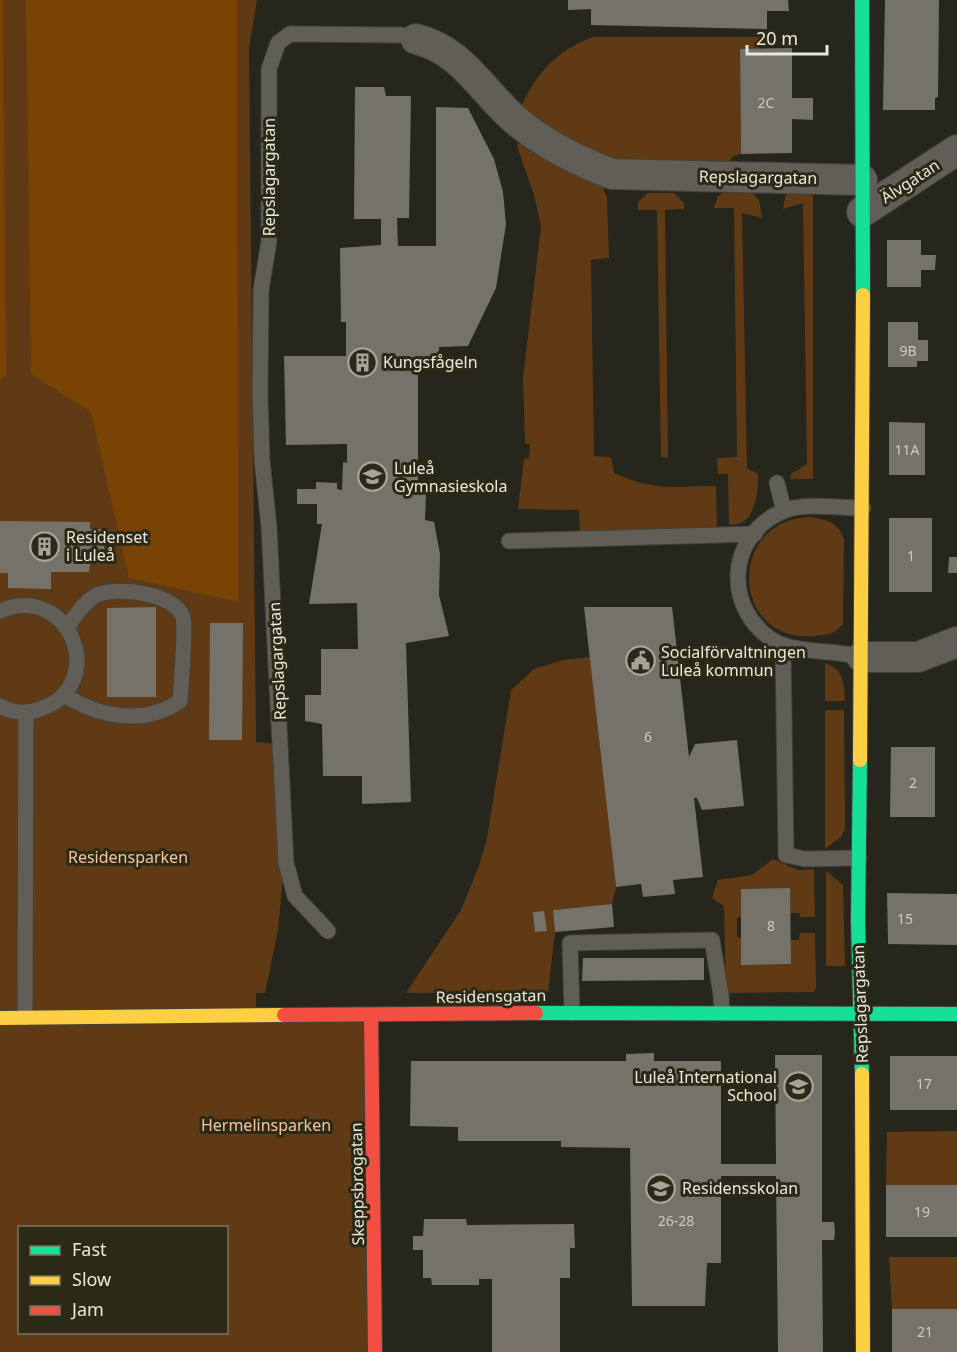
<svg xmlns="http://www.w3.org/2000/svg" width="957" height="1352" font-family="'Noto Sans',sans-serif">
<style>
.green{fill:#5f3a15;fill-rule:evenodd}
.forest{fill:#784304}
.building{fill:#75726a}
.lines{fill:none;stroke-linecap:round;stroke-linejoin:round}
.lane-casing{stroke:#43423a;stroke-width:17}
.street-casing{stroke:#43423a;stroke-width:32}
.fast-casing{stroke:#43423a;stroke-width:16}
.slow-casing{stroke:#43423a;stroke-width:16}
.jam-casing{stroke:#43423a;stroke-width:16}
.lane{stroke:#605e57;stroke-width:15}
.street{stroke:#605e57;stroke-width:30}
.fast{stroke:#16e098;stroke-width:14}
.slow{stroke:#ffcf43;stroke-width:14}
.jam{stroke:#f24e42;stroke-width:14}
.labels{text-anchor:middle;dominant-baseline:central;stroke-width:6;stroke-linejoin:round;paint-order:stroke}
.number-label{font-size:14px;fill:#cccac0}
.street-label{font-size:16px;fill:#e9e8dc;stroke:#2c2917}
.poi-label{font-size:16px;fill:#e9e8dc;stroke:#2c2917;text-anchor:start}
.park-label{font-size:16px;fill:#fbc59a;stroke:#2c2917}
</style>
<rect width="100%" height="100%" fill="#27261c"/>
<!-- green -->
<g class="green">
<path d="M0 0H257L249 48 256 742 274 744V794L283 876 278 930 265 993H256V1015L367 1017 377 1352H0ZM20 1228H226V1332H20Z"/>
<path d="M593 37H760L759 49H740L741 154 733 156 729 164 604 160 520 110C534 75 558 49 593 37Z"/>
<polygon points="521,139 601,183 607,197 609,258 591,260 594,456 611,457 614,473 637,482 663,487 716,486 717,530 580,532 579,510 518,509 524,459 529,458 530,444 525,443 523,378 541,227 535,198 517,146"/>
<polygon points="786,192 809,194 813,196 813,479 790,479 791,474 807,464 803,203 783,209"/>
<polygon points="648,193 674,193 684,203 684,209 665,210 668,457 661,457 657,210 638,210 638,202"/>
<path d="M723 193H752L759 200 762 218 742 213 747 468 758 474C758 494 756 526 729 525L728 474H718L717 458 737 457 734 208H714L718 196Z"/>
<path d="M810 517C827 520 836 521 844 538L843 624C835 634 828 635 815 636 730 644 726 520 810 517Z"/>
<polygon points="590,657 616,887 612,904 553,910 555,932 548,992 406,993 461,910 479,866 487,838 511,690 534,669 563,660"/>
<path d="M825 663C844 669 844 683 845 701H825Z"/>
<polygon points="825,710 844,710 845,829 841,837 825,849"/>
<polygon points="773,859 798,870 814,869 815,917 799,917 800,913 790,913 790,888 741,889 741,917 737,918 737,937 741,938 741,964 790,964 791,940 799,940 800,933 815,933 816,988 814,992 726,993 724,906 712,898 718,880 752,875"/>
<polygon points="826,871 843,885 845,966 826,966"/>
<polygon points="957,1131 957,1185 886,1185 887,1132"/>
<polygon points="889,1257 957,1257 957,1309 892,1309"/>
</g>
<!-- forest -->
<g class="forest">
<polygon points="0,0 3,0 6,375 0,381"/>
<polygon points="26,0 237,0 238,602 129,578 91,412 31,374"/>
</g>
<!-- building -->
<g class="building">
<polygon points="568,0 788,0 789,11 767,11 767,29 591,25 591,9 568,10"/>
<polygon points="885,0 939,0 938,97 935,98 935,110 883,110"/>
<polygon points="792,48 792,98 813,98 813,120 792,119 792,153 741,154 740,49"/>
<polygon points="355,87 384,87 386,96 411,96 409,218 397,218 398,246 436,246 436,107 468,108 494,159 503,192 506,224 496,288 468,346 439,347 439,369 418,368 418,493 426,494 425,520 434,522 440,554 439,595 449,636 406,643 411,802 362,804 362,776 323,776 322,724 305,721 305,695 321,695 321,649 358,649 357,603 309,604 322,524 317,524 317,504 297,504 297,489 316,489 316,482 337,483 337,489 342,490 343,462 347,463 347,444 286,445 284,356 346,356 346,322 341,322 340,248 381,245 381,219 354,219"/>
<polygon points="887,240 921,240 921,255 936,255 935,270 921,270 921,287 887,287"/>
<polygon points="888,322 918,322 918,340 928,340 928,361 917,361 917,367 888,367"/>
<polygon points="889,422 925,423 925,475 889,475"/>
<rect x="889" y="518" width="43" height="74"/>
<polygon points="0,521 90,522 90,529 104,529 104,564 90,564 89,572 51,572 51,589 8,588 8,573 0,573"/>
<polygon points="949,557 957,557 957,573 948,573"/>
<polygon points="156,607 156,697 107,697 107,608"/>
<polygon points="584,607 672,607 689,757 695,744 737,740 744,806 702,810 697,798 694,798 703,877 673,880 675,894 643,897 641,884 616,887"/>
<polygon points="210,623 243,623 242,740 209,740"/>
<polygon points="891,747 935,747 935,817 890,817"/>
<polygon points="790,888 791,964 741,965 741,889"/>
<polygon points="887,893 957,894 957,945 888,944"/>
<polygon points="612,904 614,927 555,932 553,910"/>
<polygon points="544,911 547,931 535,932 533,912"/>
<polygon points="583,958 704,958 704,980 582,981"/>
<polygon points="654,1053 654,1061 721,1061 721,1164 776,1164 775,1055 822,1055 822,1222 834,1222 835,1232 834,1240 822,1240 823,1352 778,1352 776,1176 721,1176 721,1263 707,1263 705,1306 632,1306 630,1148 561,1147 561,1141 458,1141 458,1127 410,1126 411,1061 626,1061 626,1054"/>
<rect x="890" y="1056" width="67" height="54"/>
<rect x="886" y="1185" width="71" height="52"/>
<polygon points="424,1219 466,1219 467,1225 574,1224 575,1248 570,1248 570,1278 560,1278 560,1352 492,1352 492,1279 479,1279 479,1285 432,1285 431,1278 423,1278 423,1250 413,1250 413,1236 423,1236"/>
<rect x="892" y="1309" width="65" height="43"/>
</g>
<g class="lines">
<defs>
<g id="lane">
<polyline points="777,483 784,511"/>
<polyline points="509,541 755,534"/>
<path d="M0 611C71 581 110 686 40 709 27 714 13 713 0 706"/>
<polyline points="783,645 786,855 805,859 859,858"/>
<path d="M862 657C836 650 796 653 776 642 724 612 725 538 781 512 804 502 838 508 863 508"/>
<path d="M64 695C99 717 144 726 180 701 181 685 186 629 183 617 175 593 114 585 95 596 84 602 75 617 67 627"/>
<polyline points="328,931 295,896 286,863 269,527 262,460 260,395 261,290 269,241 269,69 278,43 290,34 401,35 416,39"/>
<polyline points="572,1013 570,943 712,940 721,995 722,1013"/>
<polyline points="25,1018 26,712"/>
</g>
<g id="street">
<path d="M416 39C461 50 480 88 512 117 541 143 575 160 612 174L862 180"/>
<polyline points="862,212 957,150"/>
<polyline points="862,657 918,657 957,642"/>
</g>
<g id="fast">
<polyline points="862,0 863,295"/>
<polyline points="860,760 858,922 862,1074"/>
<polyline points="536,1013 957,1014"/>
</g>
<g id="slow">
<polyline points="860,760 863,295"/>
<polyline points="0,1018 284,1015"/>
<polyline points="862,1074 863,1352"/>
</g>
<g id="jam">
<polyline points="284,1015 536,1013"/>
<polyline points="371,1015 375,1352"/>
</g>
</defs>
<!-- lane casing -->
<use href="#lane" class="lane-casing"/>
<!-- street casing -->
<use href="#street" class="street-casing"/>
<!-- fast casing -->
<use href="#fast" class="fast-casing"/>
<!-- slow casing -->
<use href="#slow" class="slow-casing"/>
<!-- jam casing -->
<use href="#jam" class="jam-casing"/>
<!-- lane -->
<use href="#lane" class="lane"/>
<!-- street -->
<use href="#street" class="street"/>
<!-- fast -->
<use href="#fast" class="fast"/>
<!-- slow -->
<use href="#slow" class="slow"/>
<!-- jam -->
<use href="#jam" class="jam"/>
</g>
<!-- icons -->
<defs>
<symbol id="building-ring" viewBox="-11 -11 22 22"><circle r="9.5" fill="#2c2917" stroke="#a5a499" stroke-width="1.5"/><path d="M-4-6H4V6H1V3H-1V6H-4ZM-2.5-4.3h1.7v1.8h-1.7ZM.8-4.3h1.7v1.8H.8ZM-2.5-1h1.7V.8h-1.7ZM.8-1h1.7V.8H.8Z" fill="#a5a499"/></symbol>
<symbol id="school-ring" viewBox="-11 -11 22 22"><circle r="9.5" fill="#2c2917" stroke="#a5a499" stroke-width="1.5"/><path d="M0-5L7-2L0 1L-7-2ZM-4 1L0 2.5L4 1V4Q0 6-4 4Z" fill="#a5a499"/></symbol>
<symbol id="civic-ring" viewBox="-11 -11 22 22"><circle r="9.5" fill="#2c2917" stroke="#a5a499" stroke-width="1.5"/><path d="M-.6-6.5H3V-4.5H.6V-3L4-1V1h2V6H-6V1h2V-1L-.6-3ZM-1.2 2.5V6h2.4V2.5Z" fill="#a5a499"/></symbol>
</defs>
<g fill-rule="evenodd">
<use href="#building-ring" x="346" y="346" width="33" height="33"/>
<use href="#school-ring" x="356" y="460" width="33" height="33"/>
<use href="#building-ring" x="28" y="530" width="33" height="33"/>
<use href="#civic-ring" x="624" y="644" width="33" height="33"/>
<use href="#school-ring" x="782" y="1070" width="33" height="33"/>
<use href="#school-ring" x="644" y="1172" width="33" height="33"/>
</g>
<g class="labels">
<!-- number labels -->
<g class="number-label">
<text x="766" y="102">2C</text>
<text x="908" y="350">9B</text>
<text x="907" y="449">11A</text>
<text x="911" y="555">1</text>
<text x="648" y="736">6</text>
<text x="913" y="782">2</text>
<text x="905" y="918">15</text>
<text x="771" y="925">8</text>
<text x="924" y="1083">17</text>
<text x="922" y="1211">19</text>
<text x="676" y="1220">26-28</text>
<text x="925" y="1331">21</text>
</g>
<!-- street labels -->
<g class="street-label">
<text transform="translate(269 177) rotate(-90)">Repslagargatan</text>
<text transform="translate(758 177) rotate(1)">Repslagargatan</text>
<text transform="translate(910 181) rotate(-33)">Älvgatan</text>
<text transform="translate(277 661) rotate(-93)">Repslagargatan</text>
<text transform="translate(491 996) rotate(-1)">Residensgatan</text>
<text transform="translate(860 1004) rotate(-92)">Repslagargatan</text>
<text transform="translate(357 1184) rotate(-91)">Skeppsbrogatan</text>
</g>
<!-- poi labels -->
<g class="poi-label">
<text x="383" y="362">Kungsfågeln</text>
<text x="394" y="468">Luleå<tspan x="394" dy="18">Gymnasieskola</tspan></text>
<text x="66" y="537">Residenset<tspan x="66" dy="18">i Luleå</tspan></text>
<text x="661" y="652">Socialförvaltningen<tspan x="661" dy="18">Luleå kommun</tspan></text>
<text x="777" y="1077" text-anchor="end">Luleå International<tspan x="777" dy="18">School</tspan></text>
<text x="682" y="1188">Residensskolan</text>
</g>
<!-- park labels -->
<g class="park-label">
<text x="128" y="857">Residensparken</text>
<text x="266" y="1125">Hermelinsparken</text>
</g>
</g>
<!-- legend -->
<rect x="18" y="1226" width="210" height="108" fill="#2c2917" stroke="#787566" stroke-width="1.5"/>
<rect x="30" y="1246" width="30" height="9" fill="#16e098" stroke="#787566" stroke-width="1.5"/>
<text x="72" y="1256" font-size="18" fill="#e9e8dc">Fast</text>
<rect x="30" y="1276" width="30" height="9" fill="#ffcf43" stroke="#787566" stroke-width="1.5"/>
<text x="72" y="1286" font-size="18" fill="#e9e8dc">Slow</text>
<rect x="30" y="1306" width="30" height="9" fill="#f24e42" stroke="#787566" stroke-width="1.5"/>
<text x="72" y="1316" font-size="18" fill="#e9e8dc">Jam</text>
<!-- scale -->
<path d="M747 45v9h80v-9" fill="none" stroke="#e9e8dc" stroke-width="3"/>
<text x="756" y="45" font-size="18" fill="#e9e8dc" stroke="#2c2917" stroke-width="4.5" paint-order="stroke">20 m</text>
</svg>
